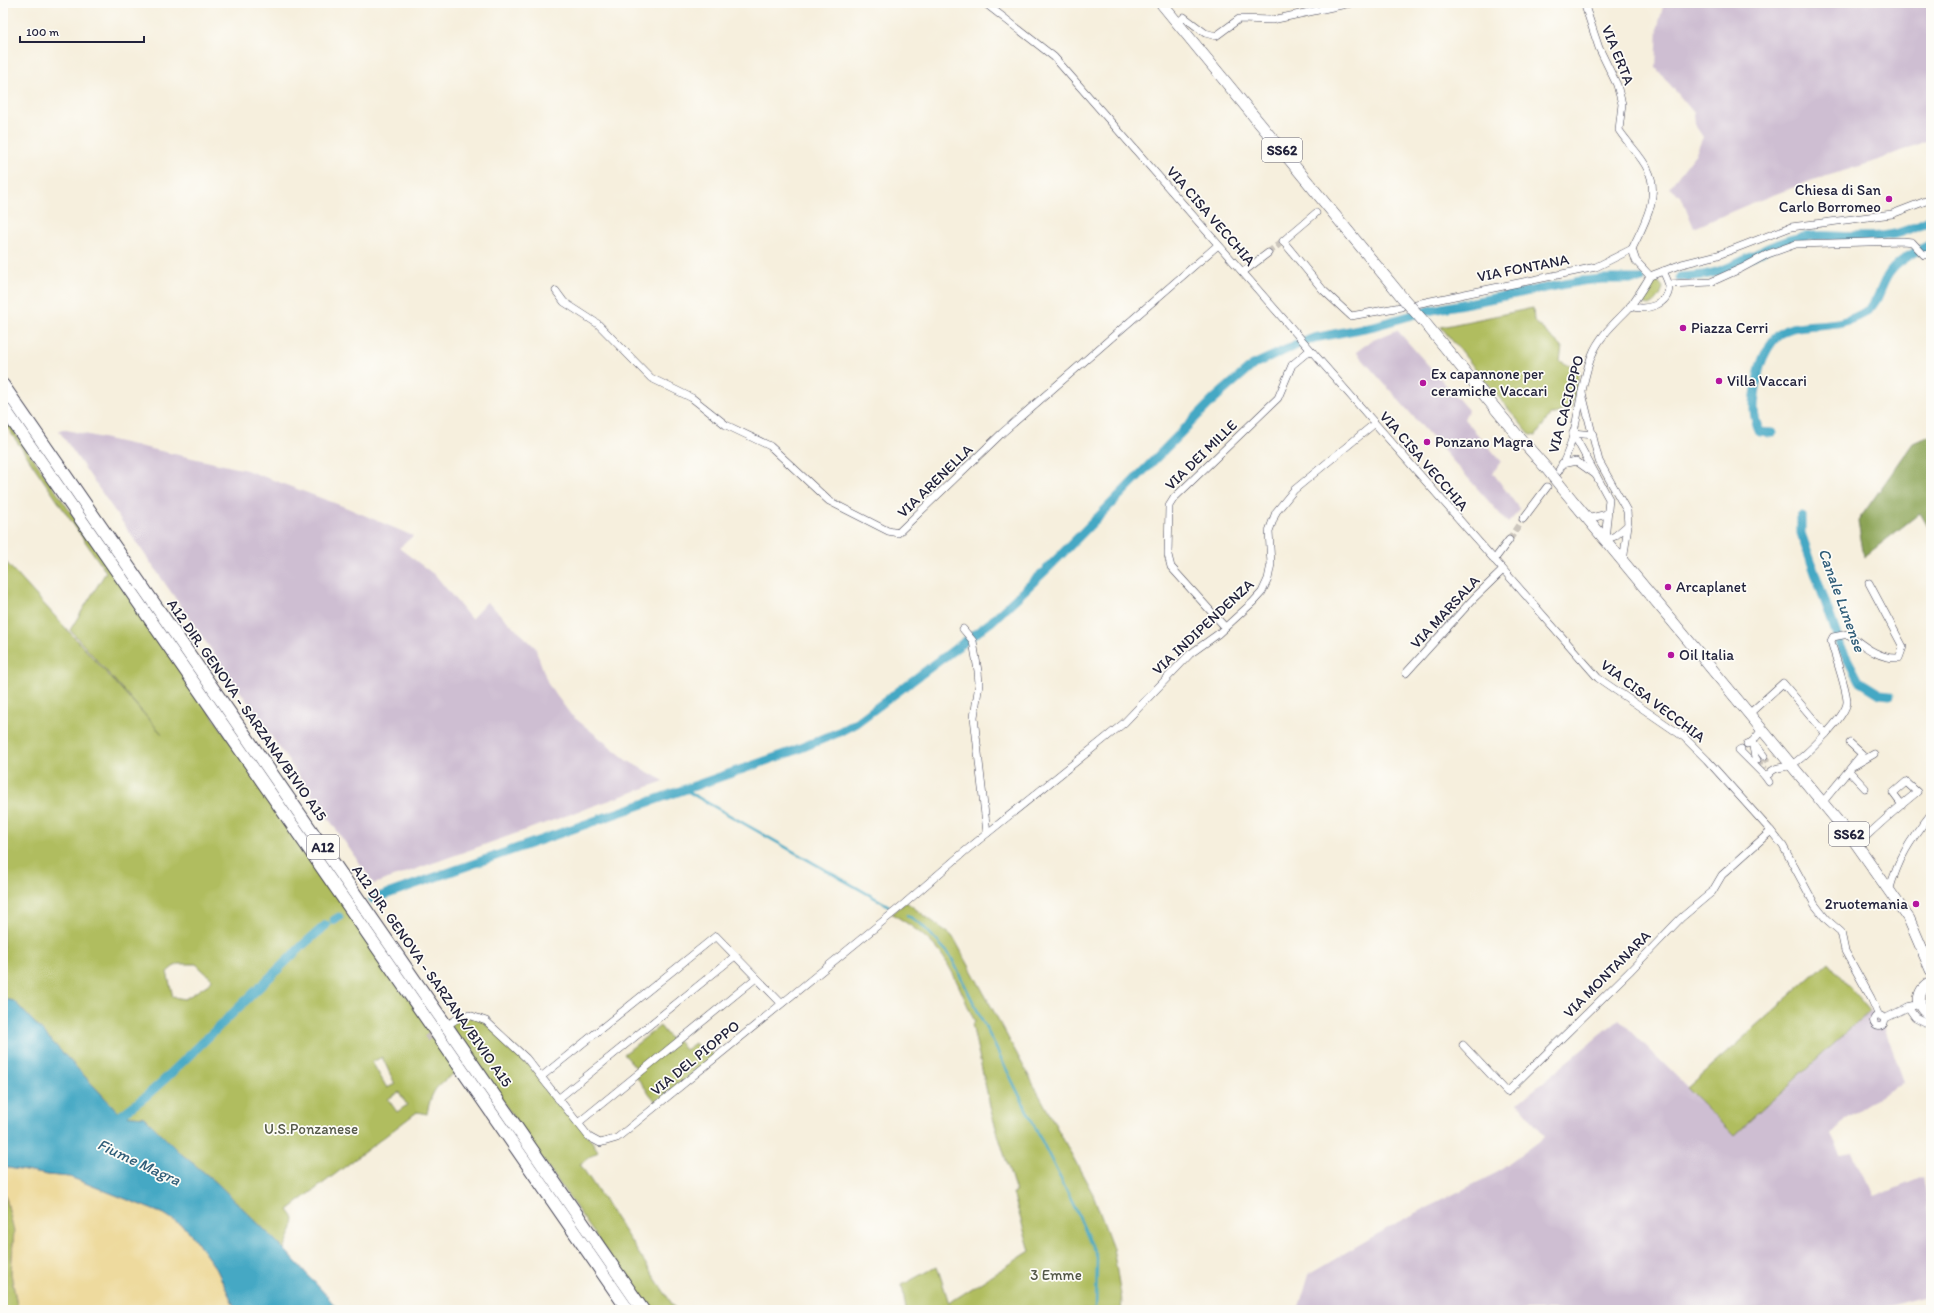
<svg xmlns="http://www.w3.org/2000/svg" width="1934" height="1313" font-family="Itim,sans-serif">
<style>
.industrial{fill:#cebed2}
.green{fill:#b0bd5f;stroke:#69704d;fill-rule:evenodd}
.forest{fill:#8ca456;stroke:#576348}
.sand{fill:#eeda9e;stroke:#887e6c}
.water{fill:#44a8c4;stroke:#336580}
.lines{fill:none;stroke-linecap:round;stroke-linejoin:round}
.stream{stroke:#44a8c4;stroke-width:2.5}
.canal{stroke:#44a8c4;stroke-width:9}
.street-tunnel{stroke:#ccc6bd;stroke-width:7;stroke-dasharray:7 3.5;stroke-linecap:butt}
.street-casing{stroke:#424153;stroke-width:8}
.primary-casing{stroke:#424153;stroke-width:12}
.highway-casing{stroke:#424153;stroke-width:14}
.street{stroke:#fff;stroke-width:7}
.primary{stroke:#fff;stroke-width:11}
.highway{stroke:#fff;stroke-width:12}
.primary-bridge-casing{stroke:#424153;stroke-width:12;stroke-linecap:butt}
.primary-bridge{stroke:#fff;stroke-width:11}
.poi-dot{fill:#b5179e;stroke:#fdfcf7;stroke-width:1.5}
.labels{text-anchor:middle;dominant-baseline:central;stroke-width:3.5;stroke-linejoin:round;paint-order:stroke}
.shield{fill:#fdfcf7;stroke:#646373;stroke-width:1}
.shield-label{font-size:14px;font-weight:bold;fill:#22223b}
.street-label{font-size:15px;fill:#22223b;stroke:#fdfcf7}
.poi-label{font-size:15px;fill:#22223b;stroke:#fdfcf7;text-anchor:start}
.park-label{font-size:15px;fill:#545848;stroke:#fdfcf7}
.water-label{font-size:16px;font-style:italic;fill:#315e79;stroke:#fdfcf7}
</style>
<rect width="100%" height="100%" fill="#fdfcf7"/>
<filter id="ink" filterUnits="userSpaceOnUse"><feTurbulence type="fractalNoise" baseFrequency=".025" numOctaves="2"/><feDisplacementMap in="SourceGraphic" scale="8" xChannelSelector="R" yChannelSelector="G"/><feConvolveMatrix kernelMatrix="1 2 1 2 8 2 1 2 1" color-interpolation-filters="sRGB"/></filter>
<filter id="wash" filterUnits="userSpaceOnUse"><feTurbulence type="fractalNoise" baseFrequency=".012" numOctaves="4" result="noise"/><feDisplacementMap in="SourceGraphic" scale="16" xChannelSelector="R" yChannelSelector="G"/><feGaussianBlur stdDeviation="0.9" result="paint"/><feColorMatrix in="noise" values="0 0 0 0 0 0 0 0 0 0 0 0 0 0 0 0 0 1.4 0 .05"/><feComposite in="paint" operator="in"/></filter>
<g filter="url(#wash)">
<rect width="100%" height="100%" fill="#f6efdd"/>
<!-- industrial -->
<g class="industrial">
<polygon points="1664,3 1931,3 1931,139 1870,163 1810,181 1747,205 1694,228 1681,196 1669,188 1696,153 1703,137 1695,125 1694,113 1656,68 1658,26"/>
<polygon points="1397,330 1468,410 1464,419 1501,461 1493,473 1520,510 1508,523 1356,352 1371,341"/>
<polygon points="62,429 246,470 345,507 413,536 399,548 436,576 471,619 487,602 535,647 548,684 571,715 628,761 664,781 374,884 59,431"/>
<polygon points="1870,1011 1885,1029 1904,1082 1844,1119 1831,1134 1841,1154 1852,1152 1875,1197 1923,1177 1931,1224 1931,1296 1878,1310 1298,1310 1309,1274 1398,1222 1498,1172 1545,1137 1518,1103 1619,1019 1734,1134"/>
</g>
<!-- green -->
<g class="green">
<path d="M1658 281 1663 287C1662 297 1651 312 1641 301 1640 293 1647 287 1653 282Z"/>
<polygon points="1533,308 1534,321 1562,347 1560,361 1580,371 1571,408 1549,416 1536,436 1530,435 1441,327"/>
<path d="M3 415 459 1070C438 1085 432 1087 427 1114L417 1112 288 1210 294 1218 293 1228 284 1249 217 1183 179 1152 144 1117 121 1115 14 1001 3 999V559L162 734 70 630 106 572 3 421ZM179 964H196L212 979 210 983 185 999 173 997 167 972 173 967ZM382 1057 395 1084 387 1088 372 1062ZM399 1092 407 1105 397 1112 388 1099Z"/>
<path d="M906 902 951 935 955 940 1093 1194 1113 1248 1122 1301 1121 1310H906L902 1285 937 1266 949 1303 1030 1251 1013 1193 1016 1192 992 1115 972 1024 975 1022C965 1001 953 968 938 950 926 936 908 923 892 914Z"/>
<polygon points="1828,962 1870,1011 1734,1135 1687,1088"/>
<polygon points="460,1017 478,1017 526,1058 589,1137 598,1151 580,1164 676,1310 647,1310 449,1024"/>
<polygon points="660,1026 673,1042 677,1039 685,1050 695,1043 699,1048 702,1046 706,1050 708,1049 714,1057 656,1102 634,1074 638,1070 624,1054"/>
<polygon points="3,1192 6,1197 14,1231 11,1273 18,1310 3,1310"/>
</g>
<!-- forest -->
<polygon class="forest" points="1931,435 1931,532 1920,513 1864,557 1858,521 1913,443"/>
<!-- sand -->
<polygon class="sand" points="3,1167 48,1175 70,1177 166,1215 188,1230 217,1270 236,1310 18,1310 11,1273 14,1231 6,1197 3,1192"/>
<!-- water -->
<polygon class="water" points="3,999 14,1001 121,1115 144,1117 179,1152 217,1183 284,1249 327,1296 338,1310 236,1310 217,1270 188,1230 166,1215 70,1177 48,1175 3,1167"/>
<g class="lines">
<!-- stream -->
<g class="stream">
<polyline points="685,790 889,906"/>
<polyline points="907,915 922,925 950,955 1077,1212 1097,1257 1096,1310"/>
</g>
<!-- canal -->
<g class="canal">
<path d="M1680 277C1695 276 1711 275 1725 269 1748 260 1770 244 1794 239 1826 231 1858 241 1889 235 1904 233 1917 226 1931 219"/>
<path d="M1772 433 1760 432C1751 413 1754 402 1757 382 1759 362 1771 333 1792 328 1820 322 1841 329 1868 310 1880 301 1881 282 1891 271 1900 259 1918 251 1931 244"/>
<polyline points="1801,516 1801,533 1841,647 1859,681 1880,694 1890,695"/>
<polyline points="373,899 791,752 837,733 856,723 991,622 1048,568 1214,399 1253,365 1292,347 1314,338 1374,326 1427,311 1581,281 1602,279 1641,279"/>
<polyline points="334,920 339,917"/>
<polyline points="112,1122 145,1097 165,1079 304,944 326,925"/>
</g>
</g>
</g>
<g filter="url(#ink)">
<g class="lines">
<!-- street-tunnel -->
<g class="street-tunnel">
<polyline points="1268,253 1283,241"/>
<polyline points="1509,540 1523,519"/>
<polyline points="1764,756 1770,763"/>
<polyline points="1757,760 1765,769"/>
<polyline points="426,1039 438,1030"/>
</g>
<defs>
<g id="street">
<polyline points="985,3 1054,57 1598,678 1684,737 1707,760 1771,831 1783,846 1815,905 1826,919 1841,932 1845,951 1871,998 1879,1016"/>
<polyline points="1178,23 1184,17 1205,33 1216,36 1239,19 1272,20 1351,3"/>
<polyline points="1316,213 1283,241 1323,290 1351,316 1401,307"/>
<polyline points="1243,272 1268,253"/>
<polyline points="1650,276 1682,264 1718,255 1791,227 1892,214 1931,199"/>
<polyline points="1669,284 1711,282 1742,268 1768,254 1796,244 1903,241 1912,242 1924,255 1931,254"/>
<polyline points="556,291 564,302 598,324 651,378 692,398 726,425 770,446 829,501 888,531 898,533 1002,433 1218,245"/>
<polyline points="1416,304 1596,267 1632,249"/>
<path d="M1630 306C1645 311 1669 306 1669 286 1668 281 1665 275 1663 271"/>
<polyline points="1582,393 1599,461 1627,511 1628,525 1623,562"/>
<polyline points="1573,433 1609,499 1605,540 1615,536 1628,525"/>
<polyline points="1573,433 1593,435"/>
<polyline points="1562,464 1576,461 1596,475"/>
<path d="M1558 472C1580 437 1577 392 1592 355 1600 335 1616 322 1630 307 1637 297 1644 287 1650 276L1636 261 1632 249C1643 226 1661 196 1648 170 1641 155 1628 144 1619 130L1622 104 1617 85 1599 48 1584 3"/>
<polyline points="1523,519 1547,487"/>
<polyline points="1587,519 1607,514"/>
<polyline points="1494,560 1509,540"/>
<polyline points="1225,627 1171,567 1168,555 1169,506 1174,498 1278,398 1292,365 1310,350"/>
<polyline points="963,629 973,641 978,671 979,684 974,717 987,833"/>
<polyline points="1406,673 1474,598 1503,570"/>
<polyline points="1749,714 1783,683 1826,734"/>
<polyline points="1752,742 1755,757 1757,760"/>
<polyline points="1754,743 1764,756"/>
<polyline points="1747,744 1752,742 1762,730"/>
<path d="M1741 749 1739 750 1764 775 1769 774C1776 765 1783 769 1791 765 1803 759 1848 715 1847 701 1846 686 1835 657 1831 641L1833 637 1848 634C1864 646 1878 659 1899 658L1903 647 1869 583"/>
<polyline points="1855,765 1874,754"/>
<polyline points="1849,771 1865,788"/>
<polyline points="1764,775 1769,782"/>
<polyline points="1822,803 1862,754 1850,743"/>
<path d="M1857 845C1877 826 1896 809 1917 792L1906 782 1893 793 1902 805"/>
<path d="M1889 891C1899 857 1909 842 1931 814"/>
<polyline points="1908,1007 1915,1017 1931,1025"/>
<circle cx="1879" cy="1021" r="5.5"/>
<polyline points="1884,1019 1908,1007 1920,1004"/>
<polyline points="449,1024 460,1017 469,1015 486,1021 526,1058 589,1137 600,1143 617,1138 904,904 964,852 1124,723 1190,654 1218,634 1253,602 1262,592 1268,579 1271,564 1269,531 1276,512 1294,490 1374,424"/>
<polyline points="1463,1045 1507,1092 1629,972 1681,918 1712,892 1722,875 1771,831"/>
<polyline points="541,1077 716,936 781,1003"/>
<polyline points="558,1099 735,956"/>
<polyline points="578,1123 756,978"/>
</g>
<g id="primary">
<polyline points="1161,3 1402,297"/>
<polyline points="1425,323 1517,435 1547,469"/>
<polyline points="1563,489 1855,842 1909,919 1931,970"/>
<path d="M1931 983C1916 989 1915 1009 1931 1015"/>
</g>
<g id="highway">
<polyline points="3,385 643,1310"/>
<polyline points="3,407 628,1310"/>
</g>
</defs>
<!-- street casing -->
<use href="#street" class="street-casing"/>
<!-- primary casing -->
<use href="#primary" class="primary-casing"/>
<!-- highway casing -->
<use href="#highway" class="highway-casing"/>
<!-- street -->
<use href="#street" class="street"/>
<!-- primary -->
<use href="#primary" class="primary"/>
<!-- highway -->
<use href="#highway" class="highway"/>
<defs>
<g id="primary-bridge">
<polyline points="1402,297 1425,323"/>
<polyline points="1547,469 1563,489"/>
</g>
</defs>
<!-- primary-bridge casing -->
<use href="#primary-bridge" class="primary-bridge-casing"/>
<!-- primary-bridge -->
<use href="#primary-bridge" class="primary-bridge"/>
</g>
</g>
<!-- markers -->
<g class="poi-dot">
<circle cx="1889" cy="199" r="4"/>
<circle cx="1683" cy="328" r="4"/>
<circle cx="1719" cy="381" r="4"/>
<circle cx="1423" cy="383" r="4"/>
<circle cx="1427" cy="442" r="4"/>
<circle cx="1668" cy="587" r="4"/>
<circle cx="1671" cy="655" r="4"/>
<circle cx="1916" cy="904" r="4"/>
</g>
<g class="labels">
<!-- shield labels -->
<g class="shield">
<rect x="1262" y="138" width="40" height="24" rx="3"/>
<rect x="1829" y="822" width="40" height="24" rx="3"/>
<rect x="307" y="835" width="32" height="24" rx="3"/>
</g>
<g class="shield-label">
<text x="1282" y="150">SS62</text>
<text x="1849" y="834">SS62</text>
<text x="323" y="847">A12</text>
</g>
<!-- street labels -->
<g class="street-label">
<text transform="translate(1618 55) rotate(68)">VIA ERTA</text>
<text transform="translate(1211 216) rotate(49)">VIA CISA VECCHIA</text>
<text transform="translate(1523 268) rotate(-11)">VIA FONTANA</text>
<text transform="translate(1566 404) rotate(-75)">VIA CACIOPPO</text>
<text transform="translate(1201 455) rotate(-44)">VIA DEI MILLE</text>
<text transform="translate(1424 461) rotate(49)">VIA CISA VECCHIA</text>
<text transform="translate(935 481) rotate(-44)">VIA ARENELLA</text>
<text transform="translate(1445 612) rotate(-47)">VIA MARSALA</text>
<text transform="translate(1203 627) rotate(-43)">VIA INDIPENDENZA</text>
<text transform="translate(1653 701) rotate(37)">VIA CISA VECCHIA</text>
<text transform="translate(247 710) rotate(55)">A12 DIR. GENOVA - SARZANA/BIVIO A15</text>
<text transform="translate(1607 974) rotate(-45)">VIA MONTANARA</text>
<text transform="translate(432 976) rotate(55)">A12 DIR. GENOVA - SARZANA/BIVIO A15</text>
<text transform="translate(695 1058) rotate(-39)">VIA DEL PIOPPO</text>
</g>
<!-- poi labels -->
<g class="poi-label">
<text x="1881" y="190" text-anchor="end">Chiesa di San<tspan x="1881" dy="17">Carlo Borromeo</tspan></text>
<text x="1691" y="328">Piazza Cerri</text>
<text x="1431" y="374">Ex capannone per<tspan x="1431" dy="17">ceramiche Vaccari</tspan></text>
<text x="1727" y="381">Villa Vaccari</text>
<text x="1435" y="442">Ponzano Magra</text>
<text x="1676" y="587">Arcaplanet</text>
<text x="1679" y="655">Oil Italia</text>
<text x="1908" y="904" text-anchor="end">2ruotemania</text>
</g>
<!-- park labels -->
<g class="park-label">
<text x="311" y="1129">U.S.Ponzanese</text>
<text x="1056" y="1275">3 Emme</text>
</g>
<!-- water labels -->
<g class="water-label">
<text transform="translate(1842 600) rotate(70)">Canale Lunense</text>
<text transform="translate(139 1162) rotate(25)">Fiume Magra</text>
</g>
</g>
<!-- margin -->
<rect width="1934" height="1313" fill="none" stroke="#fdfcf7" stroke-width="16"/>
<!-- scale -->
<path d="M20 36v6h124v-6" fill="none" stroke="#22223b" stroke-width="2"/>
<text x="26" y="36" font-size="12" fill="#22223b" stroke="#fdfcf7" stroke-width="3" paint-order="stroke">100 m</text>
</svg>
